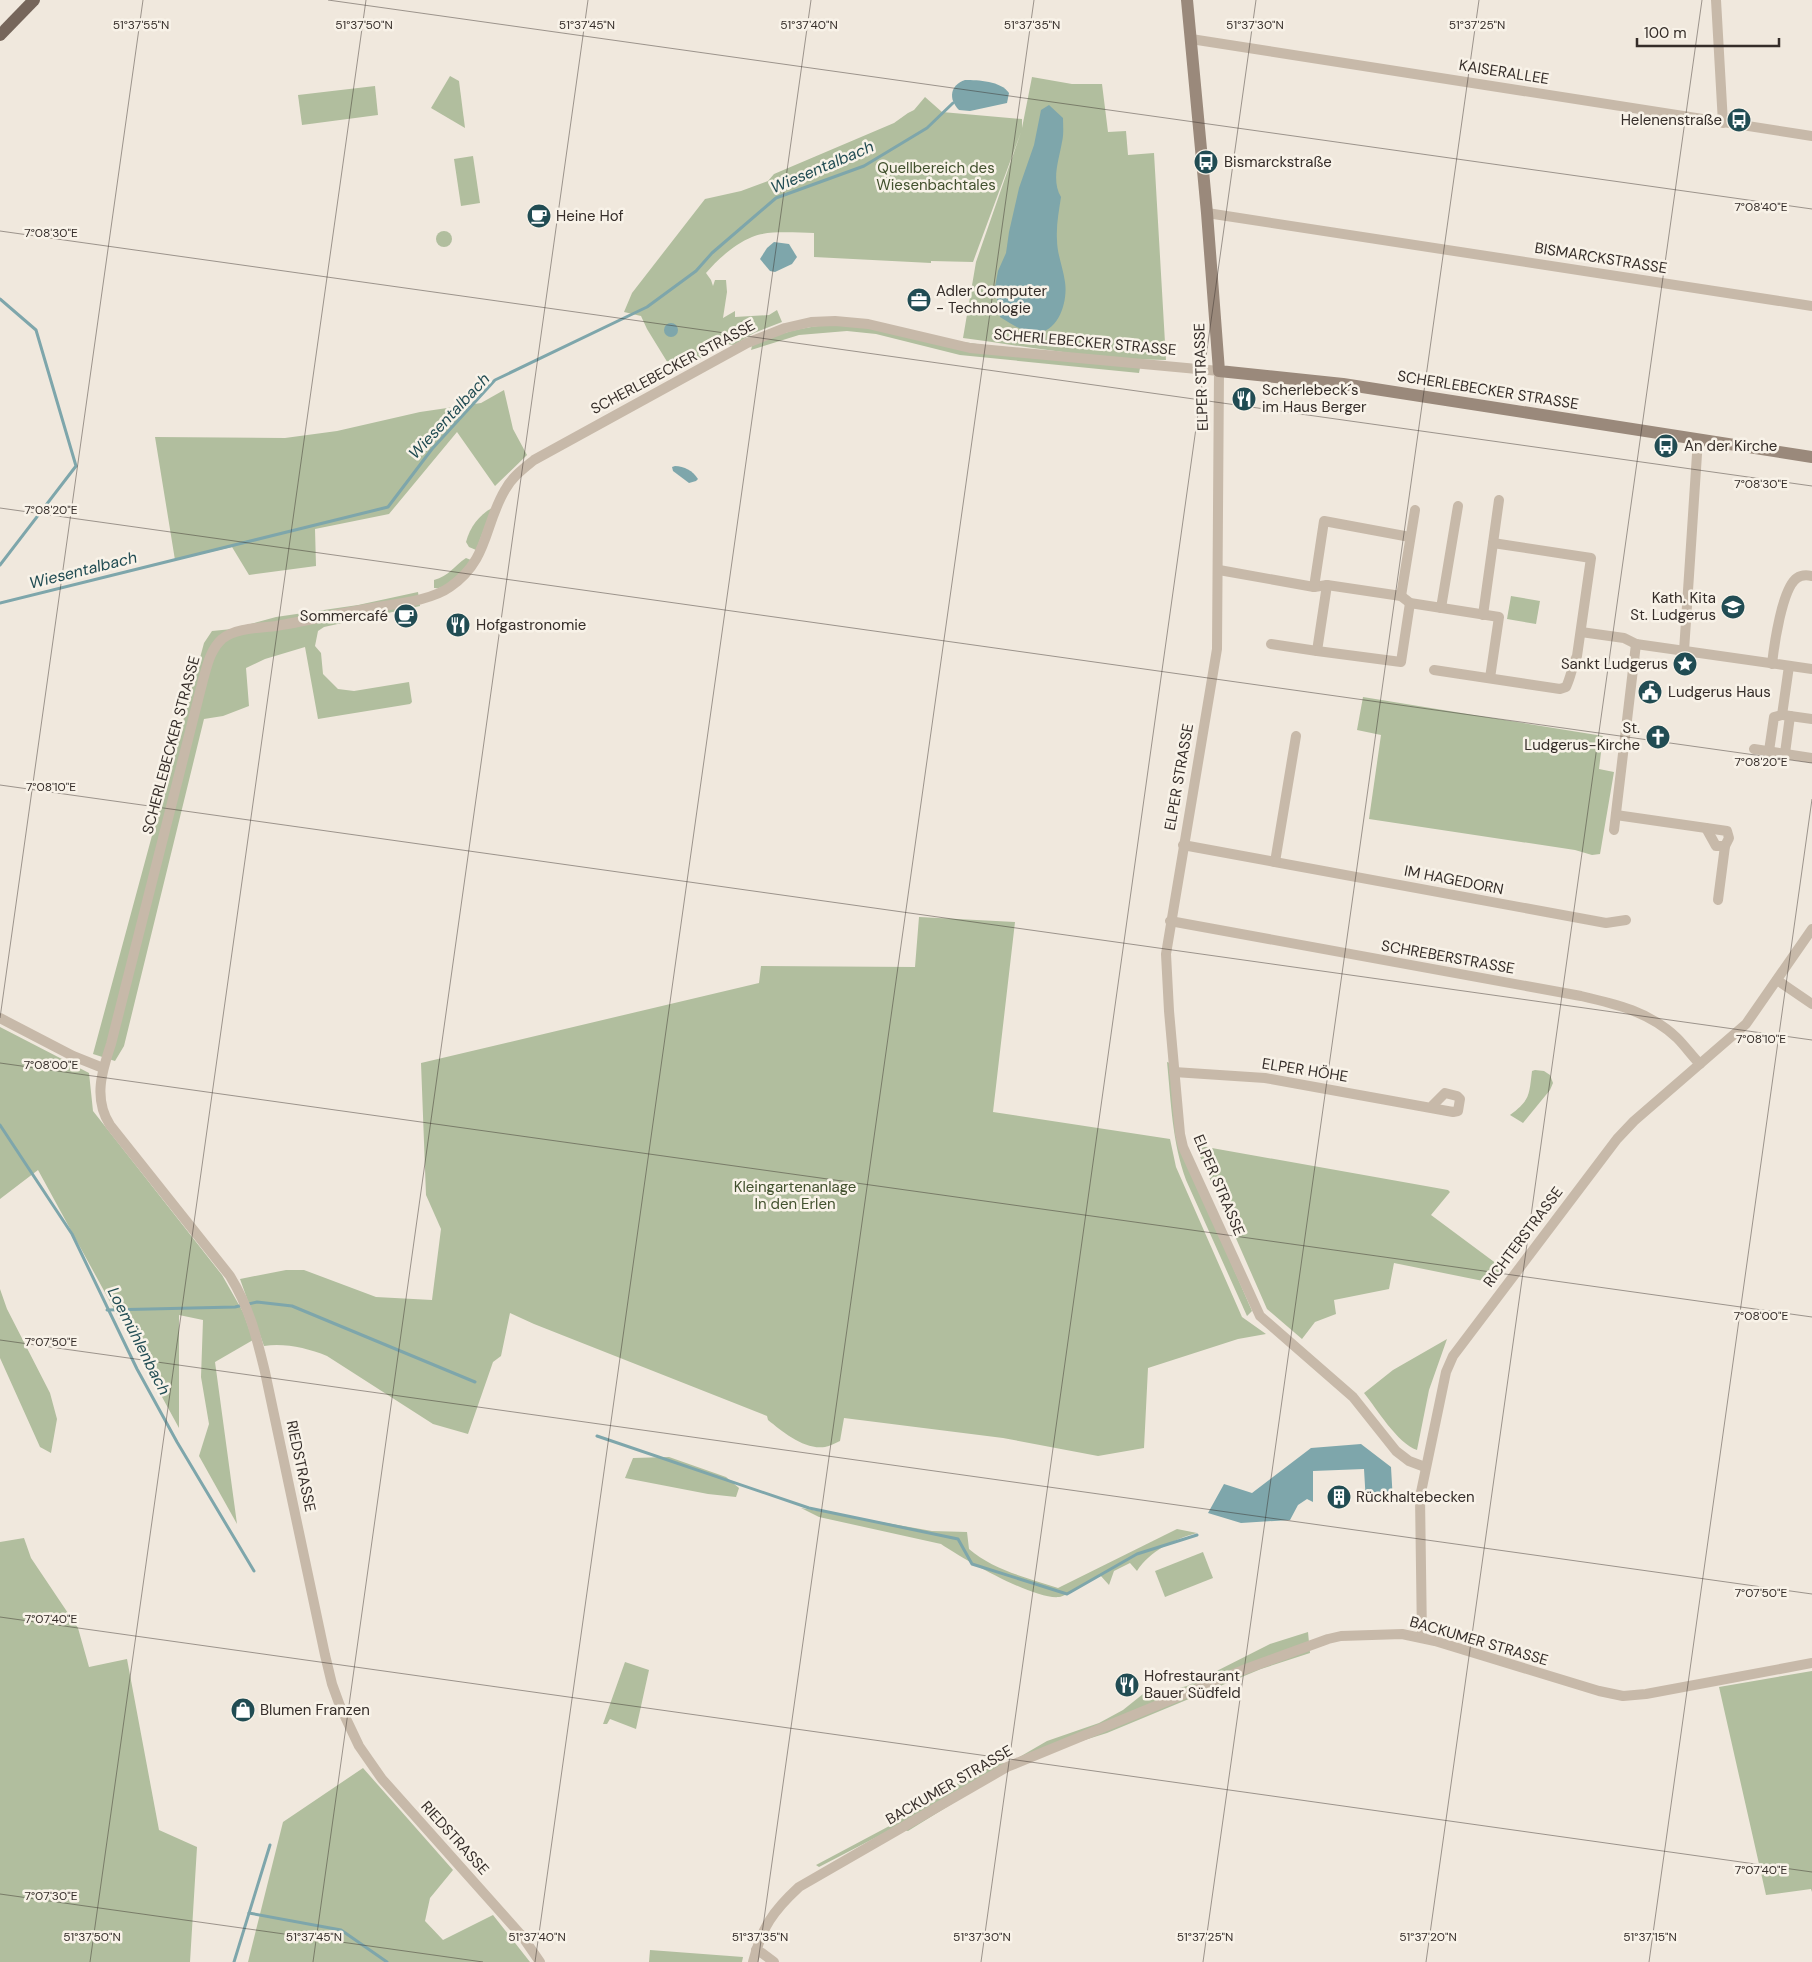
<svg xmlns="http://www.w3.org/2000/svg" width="1812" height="1962" font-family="'DM Sans',sans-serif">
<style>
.green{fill:#b1be9e}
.water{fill:#7ea6ab}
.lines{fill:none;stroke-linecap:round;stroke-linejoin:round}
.stream{stroke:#7ea6ab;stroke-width:3}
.street{stroke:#c7b9a9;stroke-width:10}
.secondary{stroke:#9a897b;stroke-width:12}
.primary{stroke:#76665b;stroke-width:12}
.ticks{fill:none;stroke:#352d29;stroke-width:1;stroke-opacity:0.45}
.labels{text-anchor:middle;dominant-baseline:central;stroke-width:5;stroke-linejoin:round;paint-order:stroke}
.street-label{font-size:15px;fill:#352d29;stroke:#f8f2e8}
.poi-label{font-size:15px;fill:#352d29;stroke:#f8f2e8;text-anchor:start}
.park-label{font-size:15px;fill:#42512e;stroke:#f8f2e8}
.water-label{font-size:16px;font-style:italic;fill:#214c53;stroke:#f8f2e8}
.ticks-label{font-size:12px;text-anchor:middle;fill:#352d29;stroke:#f8f2e8;stroke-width:5;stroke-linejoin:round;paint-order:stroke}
</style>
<rect width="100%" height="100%" fill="#f0e8dd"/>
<!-- green -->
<g class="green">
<polygon points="450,76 459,81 465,128 431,108"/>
<path d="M1032 77 1072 84H1102L1108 132 1126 131 1128 155 1154 153 1166 360C1098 360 1030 347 963 338L976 262 1021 132 973 262 931 261V263L814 257V233C797 233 767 230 752 237 735 244 718 259 706 273L711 280 713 286 715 280H726L727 292 723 318 735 311V317L769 315 777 310 782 322 754 333 734 345 726 344 674 373 647 329 641 316 624 312 632 293 705 199 741 191 768 181 774 174 894 123 908 113 914 110 925 97 942 112 1022 119V128Z"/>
<polygon points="375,86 378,115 302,125 298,95"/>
<polygon points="473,156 480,203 461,206 454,159"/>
<circle cx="444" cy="239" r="8"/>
<path d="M841 324 1140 368 1139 373 960 355 876 334 847 331 799 335 751 350 752 346C783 331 807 326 841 324Z"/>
<polygon points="504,390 513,429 527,455 495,486 457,432 389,514 315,529 316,566 249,575 232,547 175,560 155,437 285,438 337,431 420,412 481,403"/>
<path d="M492 508 476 550 469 547 466 542C470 527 479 515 492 508Z"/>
<path d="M466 558 471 560C462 571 449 590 434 588V580C449 576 454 566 466 558Z"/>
<polygon points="418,592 420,606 324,627 318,631 315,646 321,653 323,674 338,689 354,691 409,682 412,702 410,704 318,719 305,647 265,659 246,668 249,706 223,716 204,719 124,1046 115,1061 93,1054 204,643 212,631 232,629 276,617 358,605"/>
<polygon points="1511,596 1540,601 1536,624 1507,619"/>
<polygon points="1363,697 1603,736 1599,769 1614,772 1600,854 1592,855 1575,850 1369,819 1381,735 1357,730"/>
<path d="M919 917 1015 922 993 1112 1170 1139 1176 1167 1242 1317 1266 1334 1238 1339 1148 1368 1144 1448 1098 1456 1003 1438 844 1418 840 1441C835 1443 830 1446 825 1447 804 1450 783 1432 768 1420L767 1416 534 1324 510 1313 501 1356 493 1362 468 1434 433 1424 327 1356C307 1348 285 1343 264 1346L240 1279 286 1270H304L376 1297 432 1300 441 1229 426 1195 421 1063 759 983 761 966 915 967Z"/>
<polygon points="0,1027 89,1073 93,1111 222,1275 243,1312 253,1340 215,1362 237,1524 199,1456 209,1424 201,1377 203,1320 179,1315 179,1428 38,1170 0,1199"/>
<path d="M1167 1062 1170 1063 1179 1143 1252 1311 1247 1316 1186 1180C1172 1142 1171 1101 1167 1062Z"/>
<path d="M1535 1070 1544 1071 1550 1075 1553 1083 1550 1090 1523 1123 1510 1115C1530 1100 1529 1096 1532 1071Z"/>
<polygon points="1195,1145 1448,1190 1450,1192 1431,1215 1505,1270 1493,1283 1394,1263 1389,1289 1334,1300 1336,1314 1315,1322 1302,1339 1267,1309"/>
<polygon points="0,1289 7,1309 50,1393 57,1419 51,1453 40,1447 0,1358"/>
<path d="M1447 1339 1429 1390 1417 1450C1397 1443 1377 1409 1364 1393L1393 1370Z"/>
<polygon points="669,1457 726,1477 739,1488 736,1497 708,1494 625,1478 633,1458"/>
<path d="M801 1508 932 1531 967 1532 969 1549C993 1570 1028 1578 1058 1588L1177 1529 1197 1533C1174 1539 1150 1551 1137 1571L1130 1563 1114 1571 1109 1585 1100 1575C1091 1580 1067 1596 1059 1597 1034 1600 963 1559 941 1544L819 1517Z"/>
<polygon points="24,1538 31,1558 78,1628 89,1667 127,1659 159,1830 197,1847 190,1962 0,1962 0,1542"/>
<polygon points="1203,1552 1213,1578 1165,1597 1155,1571"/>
<polygon points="1308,1632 1310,1653 1261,1669 1107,1733 1072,1744 1012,1769 971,1792 908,1831 894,1828 819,1867 816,1865 895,1823 985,1766 1011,1762 1047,1741 1099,1723 1123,1710 1148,1690 1167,1691 1187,1686 1270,1644"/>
<polygon points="625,1662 649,1670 636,1729 610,1719 607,1724 603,1724"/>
<polygon points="1812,1671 1812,1892 1811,1889 1766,1895 1719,1687"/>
<polygon points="363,1768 453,1870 430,1898 425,1921 443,1940 493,1915 530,1962 248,1962 283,1822"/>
<polygon points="650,1950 743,1957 742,1962 649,1962"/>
</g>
<!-- water -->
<g class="water">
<path d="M965 80C978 80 1001 81 1009 93L1007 103 970 111 959 110C948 99 950 85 965 80Z"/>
<path d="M1049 105 1063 118C1063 125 1064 134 1062 142 1059 160 1051 180 1061 197 1059 211 1056 225 1057 240 1057 254 1063 267 1065 282 1068 301 1059 332 1036 333 1024 333 1010 323 1000 317L995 287 998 271 1006 253 1009 232 1019 188 1034 145 1041 110Z"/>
<polygon points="774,242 789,244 797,257 792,264 775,272 770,271 760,259 767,248"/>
<circle cx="671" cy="330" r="7"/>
<path d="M675 466C684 466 693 471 698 479L696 481 689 483 673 471 672 467Z"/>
<polygon points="1361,1444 1391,1467 1393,1502 1366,1503 1364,1469 1313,1471 1313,1502 1307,1499 1298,1505 1290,1520 1241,1523 1208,1513 1224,1484 1252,1493 1311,1448"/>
</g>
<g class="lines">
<!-- stream -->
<g class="stream">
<polyline points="0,299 36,330 76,466 0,565"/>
<polyline points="0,603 388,507 432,449 495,380 647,307 696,271 712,253 776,198 864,166 927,128 953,103"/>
<polyline points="0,1125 72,1234 137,1369 177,1442 254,1571"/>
<polyline points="107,1310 235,1307 257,1302 292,1306 475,1382"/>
<polyline points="597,1436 809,1508 958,1539 972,1564 1067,1594 1137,1554 1197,1535"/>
<polyline points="249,1913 341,1930 387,1962"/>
<polyline points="234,1962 270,1845"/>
</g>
<!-- street -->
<g class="street">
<polyline points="1716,0 1723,123"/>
<polyline points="1191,39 1812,136"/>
<polyline points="1207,213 1812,306"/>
<polyline points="1219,570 1314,587 1327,585 1401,596 1410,603 1499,617 1490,678"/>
<polyline points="1327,585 1317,651 1401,662 1410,603"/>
<polyline points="1314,587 1324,521 1410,537"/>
<polyline points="1401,596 1415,510"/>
<polyline points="1441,608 1458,506"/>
<polyline points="1483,615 1499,500"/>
<polyline points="1581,632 1624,638 1636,644 1812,669"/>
<polyline points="1271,644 1317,651"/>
<polyline points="1684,651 1698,439"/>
<path d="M1772 664C1774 646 1782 588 1797 578 1801 575 1807 575 1812 576"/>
<path d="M1434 670 1560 689 1566 687C1571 677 1572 666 1577 656L1591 558 1493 543"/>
<polyline points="1783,715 1812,719"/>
<polyline points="1754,749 1812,758"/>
<polyline points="1769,751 1774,717 1782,715 1789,666"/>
<polyline points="1785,753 1790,716"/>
<polyline points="1616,815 1727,831 1729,838 1725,846 1718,900"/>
<polyline points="1706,828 1716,846 1725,846"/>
<polyline points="1614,830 1636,644"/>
<polyline points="1183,845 1606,923 1626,920"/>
<polyline points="1275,862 1296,736"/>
<path d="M1170 921 1581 996C1616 1004 1650 1012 1677 1038 1685 1046 1692 1056 1700 1064"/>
<polyline points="1777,980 1812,1004"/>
<polyline points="0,1018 73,1056 103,1068"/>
<polyline points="1174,1072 1265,1078 1453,1112 1458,1111 1460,1099 1457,1096 1445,1093 1430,1108"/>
<polyline points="1422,1638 1420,1497 1446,1372 1453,1356 1617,1139 1634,1121 1746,1024 1812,929"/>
<polyline points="756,1950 762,1953 774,1962"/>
<path d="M540 1962 522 1936 382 1779 359 1746 340 1706 332 1684 325 1655 265 1372C256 1335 250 1309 230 1276L110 1125C93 1099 102 1071 111 1044L203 680C207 666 210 650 222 639 235 628 259 628 276 626 306 621 336 614 366 609 391 604 429 602 450 587 489 560 484 525 505 490 512 477 523 469 534 460L747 343 785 328 811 322 835 321 868 324 970 348 1219 371 1217 649 1166 954 1169 1011 1180 1134 1183 1147 1260 1316 1353 1397 1396 1451 1409 1461 1425 1467"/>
<path d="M753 1962C762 1927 773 1911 799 1887L1007 1767 1243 1670 1328 1639 1341 1636 1402 1634 1435 1641 1599 1691 1623 1696 1646 1694 1812 1663"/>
</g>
<!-- secondary -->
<polyline class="secondary" points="1187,0 1207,213 1219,371 1343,384 1812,457"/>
<!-- primary -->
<polyline class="primary" points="0,35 34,0"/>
</g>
<!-- ticks -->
<path class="ticks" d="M328 0 1812 209M0 231 1812 486M0 508 1812 763M0 785 1812 1040M0 1018 143 0M0 1063 1812 1317M0 1340 1812 1594M0 1617 1812 1872M0 1894 483 1962M90 1962 366 0M313 1962 588 0M535 1962 811 0M758 1962 1034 0M981 1962 1256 0M1203 1962 1479 0M1426 1962 1702 0M1649 1962 1812 799"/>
<!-- icons -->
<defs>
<symbol id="bus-disc" viewBox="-11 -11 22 22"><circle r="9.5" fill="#214c53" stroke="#f8f2e8"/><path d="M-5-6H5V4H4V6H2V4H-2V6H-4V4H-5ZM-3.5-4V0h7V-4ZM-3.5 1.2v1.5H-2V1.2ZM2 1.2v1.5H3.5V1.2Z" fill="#fff"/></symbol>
<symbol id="cafe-disc" viewBox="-11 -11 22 22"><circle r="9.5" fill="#214c53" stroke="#f8f2e8"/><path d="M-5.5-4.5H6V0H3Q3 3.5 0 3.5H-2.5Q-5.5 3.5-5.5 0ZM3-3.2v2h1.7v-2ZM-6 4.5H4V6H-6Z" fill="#fff"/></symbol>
<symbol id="office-disc" viewBox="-11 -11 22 22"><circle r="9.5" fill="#214c53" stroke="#f8f2e8"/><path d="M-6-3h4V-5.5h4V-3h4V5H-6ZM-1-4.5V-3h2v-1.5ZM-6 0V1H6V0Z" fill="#fff"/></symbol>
<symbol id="restaurant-disc" viewBox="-11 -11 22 22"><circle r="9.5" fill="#214c53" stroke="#f8f2e8"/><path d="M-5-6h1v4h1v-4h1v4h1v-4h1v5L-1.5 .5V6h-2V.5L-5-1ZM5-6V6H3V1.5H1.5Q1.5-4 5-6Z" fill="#fff"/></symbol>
<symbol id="school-disc" viewBox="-11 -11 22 22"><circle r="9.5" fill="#214c53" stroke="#f8f2e8"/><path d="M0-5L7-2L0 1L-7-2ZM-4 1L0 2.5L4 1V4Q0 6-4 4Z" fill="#fff"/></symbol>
<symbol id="sight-disc" viewBox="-11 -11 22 22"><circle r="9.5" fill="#214c53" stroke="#f8f2e8"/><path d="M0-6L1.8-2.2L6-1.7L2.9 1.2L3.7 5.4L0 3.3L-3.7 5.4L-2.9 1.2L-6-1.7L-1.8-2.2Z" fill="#fff"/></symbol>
<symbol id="civic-disc" viewBox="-11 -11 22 22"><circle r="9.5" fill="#214c53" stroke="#f8f2e8"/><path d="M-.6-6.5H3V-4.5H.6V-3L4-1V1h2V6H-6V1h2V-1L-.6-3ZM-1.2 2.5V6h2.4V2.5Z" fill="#fff"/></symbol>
<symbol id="church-disc" viewBox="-11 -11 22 22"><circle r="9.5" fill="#214c53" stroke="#f8f2e8"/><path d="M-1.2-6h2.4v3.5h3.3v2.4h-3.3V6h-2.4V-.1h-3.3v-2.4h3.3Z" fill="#fff"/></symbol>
<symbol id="building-disc" viewBox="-11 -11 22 22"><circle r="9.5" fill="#214c53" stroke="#f8f2e8"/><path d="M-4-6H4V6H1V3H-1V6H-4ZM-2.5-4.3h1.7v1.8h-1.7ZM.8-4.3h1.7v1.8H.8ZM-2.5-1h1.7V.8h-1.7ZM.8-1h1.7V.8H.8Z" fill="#fff"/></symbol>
<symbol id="shop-disc" viewBox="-11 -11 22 22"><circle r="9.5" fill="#214c53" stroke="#f8f2e8"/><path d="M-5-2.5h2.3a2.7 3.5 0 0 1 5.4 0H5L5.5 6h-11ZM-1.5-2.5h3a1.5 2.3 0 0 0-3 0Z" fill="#fff"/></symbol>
</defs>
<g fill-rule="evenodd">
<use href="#bus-disc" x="1725" y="106" width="28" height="28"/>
<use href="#bus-disc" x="1192" y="148" width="28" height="28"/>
<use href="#cafe-disc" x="525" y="202" width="28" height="28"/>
<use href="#office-disc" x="905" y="286" width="28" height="28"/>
<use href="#restaurant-disc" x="1230" y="385" width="28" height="28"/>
<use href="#bus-disc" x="1652" y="432" width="28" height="28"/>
<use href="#school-disc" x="1719" y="593" width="28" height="28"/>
<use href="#cafe-disc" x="392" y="602" width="28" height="28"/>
<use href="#restaurant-disc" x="444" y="611" width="28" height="28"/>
<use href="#sight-disc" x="1671" y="650" width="28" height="28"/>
<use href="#civic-disc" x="1636" y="678" width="28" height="28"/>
<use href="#church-disc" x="1644" y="723" width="28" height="28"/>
<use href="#building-disc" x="1325" y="1483" width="28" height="28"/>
<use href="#restaurant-disc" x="1113" y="1671" width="28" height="28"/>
<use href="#shop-disc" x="229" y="1696" width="28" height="28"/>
</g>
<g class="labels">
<!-- street labels -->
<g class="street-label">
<text transform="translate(1504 72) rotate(9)">KAISERALLEE</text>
<text transform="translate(1601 258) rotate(9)">BISMARCKSTRASSE</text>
<text transform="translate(1085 342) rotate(5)">SCHERLEBECKER STRASSE</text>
<text transform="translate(673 367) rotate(-28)">SCHERLEBECKER STRASSE</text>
<text transform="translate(1201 377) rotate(-92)">ELPER STRASSE</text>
<text transform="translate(1488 390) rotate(9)">SCHERLEBECKER STRASSE</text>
<text transform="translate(171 745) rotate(-75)">SCHERLEBECKER STRASSE</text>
<text transform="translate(1179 777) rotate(-80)">ELPER STRASSE</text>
<text transform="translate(1454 880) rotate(11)">IM HAGEDORN</text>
<text transform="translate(1448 957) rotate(10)">SCHREBERSTRASSE</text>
<text transform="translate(1305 1070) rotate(9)">ELPER HÖHE</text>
<text transform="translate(1219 1185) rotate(67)">ELPER STRASSE</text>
<text transform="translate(1523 1237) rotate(-53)">RICHTERSTRASSE</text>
<text transform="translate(301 1466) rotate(78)">RIEDSTRASSE</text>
<text transform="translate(1479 1641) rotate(16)">BACKUMER STRASSE</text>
<text transform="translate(949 1785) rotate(-30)">BACKUMER STRASSE</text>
<text transform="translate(455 1838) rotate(48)">RIEDSTRASSE</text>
</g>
<!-- poi labels -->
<g class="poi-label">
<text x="1722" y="120" text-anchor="end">Helenenstraße</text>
<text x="1224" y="162">Bismarckstraße</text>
<text x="556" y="216">Heine Hof</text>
<text x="936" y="291">Adler Computer<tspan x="936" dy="17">- Technologie</tspan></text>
<text x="1262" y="390">Scherlebeck´s<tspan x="1262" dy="17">im Haus Berger</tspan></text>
<text x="1684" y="446">An der Kirche</text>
<text x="1716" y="598" text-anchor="end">Kath. Kita<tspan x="1716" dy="17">St. Ludgerus</tspan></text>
<text x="388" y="616" text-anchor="end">Sommercafé</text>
<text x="476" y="625">Hofgastronomie</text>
<text x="1668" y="664" text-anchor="end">Sankt Ludgerus</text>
<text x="1668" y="692">Ludgerus Haus</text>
<text x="1640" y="728" text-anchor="end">St.<tspan x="1640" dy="17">Ludgerus-Kirche</tspan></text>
<text x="1356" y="1497">Rückhaltebecken</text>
<text x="1144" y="1676">Hofrestaurant<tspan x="1144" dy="17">Bauer Südfeld</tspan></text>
<text x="260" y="1710">Blumen Franzen</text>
</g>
<!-- park labels -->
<g class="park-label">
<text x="936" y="168">Quellbereich des<tspan x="936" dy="17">Wiesenbachtales</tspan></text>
<text x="795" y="1187">Kleingartenanlage<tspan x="795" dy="17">In den Erlen</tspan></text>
</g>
<!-- water labels -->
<g class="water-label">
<text transform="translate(822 167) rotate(-23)">Wiesentalbach</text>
<text transform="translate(449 416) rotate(-47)">Wiesentalbach</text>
<text transform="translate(83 570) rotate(-14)">Wiesentalbach</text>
<text transform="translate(139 1341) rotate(63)">Loemühlenbach</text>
</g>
</g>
<g class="ticks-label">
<text x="141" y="29">51°37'55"N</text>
<text x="364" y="29">51°37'50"N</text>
<text x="587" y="29">51°37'45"N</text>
<text x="809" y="29">51°37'40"N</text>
<text x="1032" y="29">51°37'35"N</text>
<text x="1255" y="29">51°37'30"N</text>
<text x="1477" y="29">51°37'25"N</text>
<text x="1761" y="211">7°08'40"E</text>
<text x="51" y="237">7°08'30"E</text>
<text x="1761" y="488">7°08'30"E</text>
<text x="51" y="514">7°08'20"E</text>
<text x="1761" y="766">7°08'20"E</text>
<text x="51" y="791">7°08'10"E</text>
<text x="1761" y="1043">7°08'10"E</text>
<text x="51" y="1069">7°08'00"E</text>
<text x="1761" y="1320">7°08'00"E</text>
<text x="51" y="1346">7°07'50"E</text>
<text x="1761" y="1597">7°07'50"E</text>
<text x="51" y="1623">7°07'40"E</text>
<text x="1761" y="1874">7°07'40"E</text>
<text x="51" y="1900">7°07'30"E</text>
<text x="92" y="1941">51°37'50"N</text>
<text x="314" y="1941">51°37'45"N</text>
<text x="537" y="1941">51°37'40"N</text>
<text x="760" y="1941">51°37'35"N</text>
<text x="982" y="1941">51°37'30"N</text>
<text x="1205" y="1941">51°37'25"N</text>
<text x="1428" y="1941">51°37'20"N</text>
<text x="1650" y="1941">51°37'15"N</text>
</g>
<!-- scale -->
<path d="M1637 38v8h142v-8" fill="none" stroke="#352d29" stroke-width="2.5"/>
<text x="1644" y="38" font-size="15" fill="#352d29" stroke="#f8f2e8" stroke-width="4" paint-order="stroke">100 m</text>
</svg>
